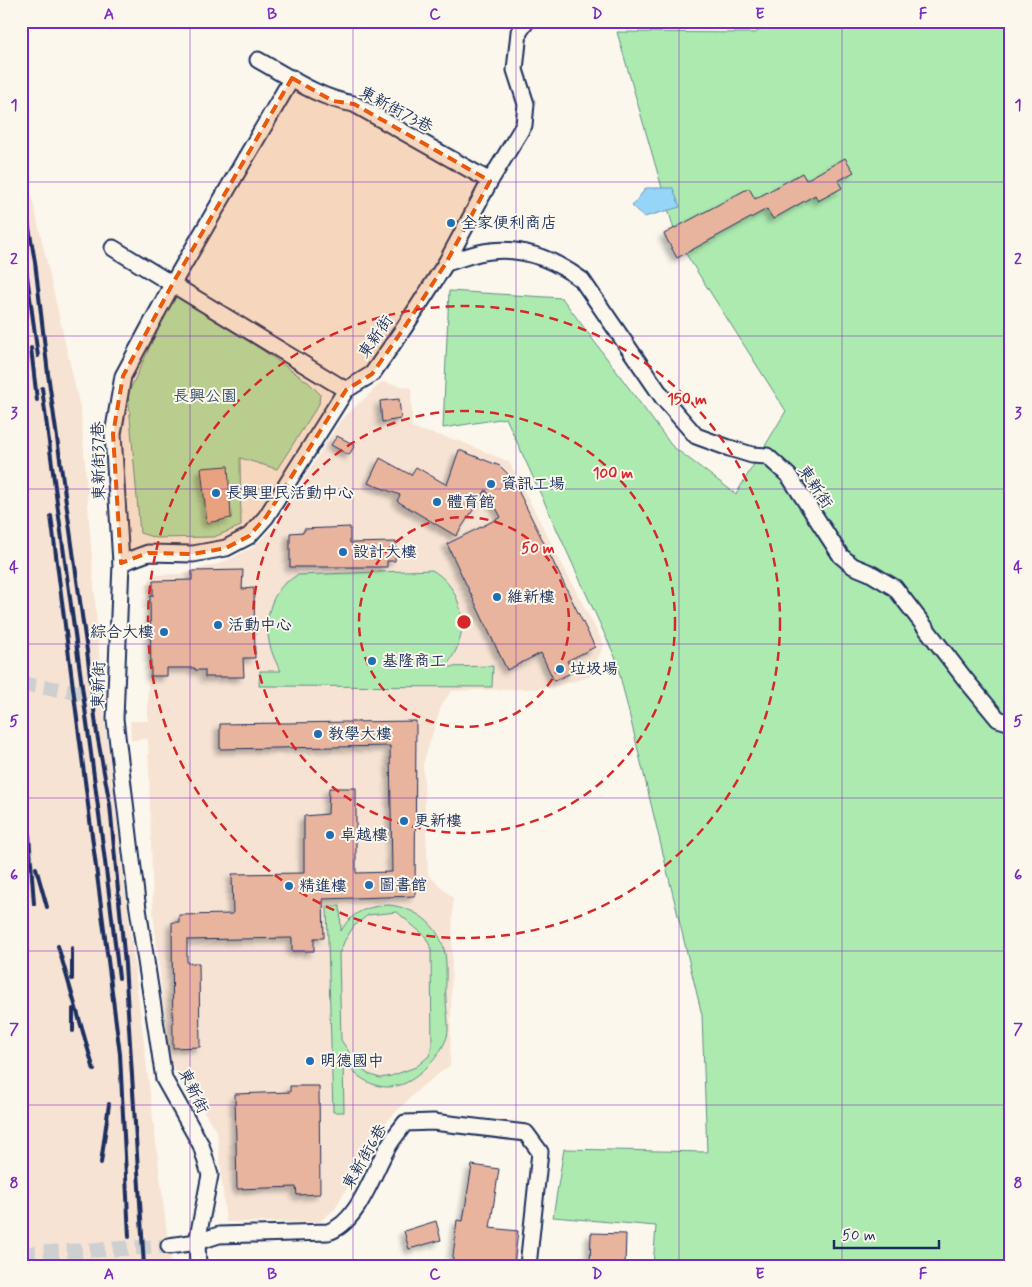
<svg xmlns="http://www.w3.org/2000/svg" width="1032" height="1287" font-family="Mynerve,'LXGW WenKai TC',sans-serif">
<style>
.built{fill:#f6e3d4}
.green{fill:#adeab0;stroke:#648c87;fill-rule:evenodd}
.water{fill:#97d5f8;stroke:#6593ba}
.building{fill:#e9b49d;stroke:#1b2f5e;filter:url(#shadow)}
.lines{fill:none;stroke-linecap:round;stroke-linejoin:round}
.minor-tunnel{stroke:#cecfd0;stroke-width:15;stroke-dasharray:15 8;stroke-linecap:butt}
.minor-casing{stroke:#1b2f5e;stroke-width:19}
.minor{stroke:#fbf7ec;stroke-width:15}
.rail{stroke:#1b2f5e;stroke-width:4}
.marked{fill:#e8590c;fill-opacity:0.2;stroke:#e8590c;stroke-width:4;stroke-dasharray:10 6;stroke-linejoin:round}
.grid{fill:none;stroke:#7b2cbf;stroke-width:1;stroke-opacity:0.55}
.ring{fill:none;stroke:#d62828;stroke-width:2.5;stroke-dasharray:9 6}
.poi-dot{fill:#1f6fb2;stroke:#fbf7ec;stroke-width:2}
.labels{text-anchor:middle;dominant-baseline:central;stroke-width:4;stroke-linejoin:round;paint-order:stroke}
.street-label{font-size:16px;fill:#1b2f5e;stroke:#fbf7ec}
.poi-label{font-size:16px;fill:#1b2f5e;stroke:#fbf7ec;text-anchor:start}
.park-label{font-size:16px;fill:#38546e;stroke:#fbf7ec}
.centre{fill:#d62828;stroke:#fbf7ec;stroke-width:2.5}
.ring-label{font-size:15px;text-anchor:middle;font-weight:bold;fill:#d62828;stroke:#fbf7ec;stroke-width:4;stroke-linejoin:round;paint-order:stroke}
.neatline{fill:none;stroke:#7b2cbf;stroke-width:2}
.grid-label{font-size:16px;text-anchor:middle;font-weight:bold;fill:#7b2cbf}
</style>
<defs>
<filter id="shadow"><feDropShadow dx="-4.5" dy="4.5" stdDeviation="2.5" flood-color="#0004"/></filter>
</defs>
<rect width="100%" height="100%" fill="#fbf7ec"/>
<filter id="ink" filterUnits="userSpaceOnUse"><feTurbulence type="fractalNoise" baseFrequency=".02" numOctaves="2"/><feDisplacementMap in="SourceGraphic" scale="10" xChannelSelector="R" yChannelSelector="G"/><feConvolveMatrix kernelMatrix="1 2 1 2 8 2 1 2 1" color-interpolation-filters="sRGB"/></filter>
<g filter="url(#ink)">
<!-- built -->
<g class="built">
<polygon points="21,149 81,412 103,706 171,1266 21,1266"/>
<polygon points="382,382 411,388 412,428 460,441 509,462 604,645 589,677 550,688 452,691 442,704 423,764 428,875 453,898 450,1065 420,1088 381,1127 335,1209 319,1222 226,1222 217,1132 202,1109 181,1084 169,1058 153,911 148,739 131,740 130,721 148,721 147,586 152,575 180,574 221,563 252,548 273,528 340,421"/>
</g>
<!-- green -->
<g class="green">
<polygon points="775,21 1011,21 1011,1266 653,1266 656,1226 553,1217 564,1149 707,1152 702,1015 616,659 506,418 443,428 449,291 562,298 672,446 736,494 786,411 677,240 617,32 755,33"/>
<polygon points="176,290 308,382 320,394 319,404 277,469 240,458 241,526 214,537 156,538 140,533 128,394"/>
<path d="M432 570C456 584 466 612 460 639 458 649 451 659 446 667L493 666 492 687 259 686 260 671H281C264 644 261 608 284 584 288 581 293 578 297 575Z"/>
<path d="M389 905C415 908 437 923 444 949 448 964 445 984 446 999 446 1010 450 1026 447 1037 443 1048 435 1060 426 1068 396 1098 369 1090 343 1062L344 1112H333L327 906H340L341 931C351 912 368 906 389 905ZM397 912 425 936 431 948 432 1047 429 1056 416 1067 391 1076 380 1078 368 1074 357 1064 341 1040 339 954 345 940 354 926 368 915Z"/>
</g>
<!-- water -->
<polygon class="water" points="646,188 673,188 680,207 644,217 632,206"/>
<!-- building -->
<g class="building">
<polygon points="845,158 854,172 838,181 842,188 818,201 815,195 773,219 767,209 677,258 664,234 749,188 755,199 802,173 806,180"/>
<polygon points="399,399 401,419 382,422 380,401"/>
<polygon points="337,436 355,445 349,455 331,445"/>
<polygon points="459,450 500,466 512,478 595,647 567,661 573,672 554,681 541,653 507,670 447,544 501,517 486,490 456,536 397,501 400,495 368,483 380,458 411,475 416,467 447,485"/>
<polygon points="228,466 231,518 207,523 201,468"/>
<polygon points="350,527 350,543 396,542 395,561 387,561 387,567 290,567 290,533 304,532 304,529"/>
<polygon points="243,570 242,589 254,588 255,658 243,658 244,677 205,677 205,670 195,670 195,668 167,668 167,676 151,676 150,596 153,596 153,581 192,580 192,571"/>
<polygon points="416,721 415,896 323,899 324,938 314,938 314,951 292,951 292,938 187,940 187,963 199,963 200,1047 173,1048 172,922 179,922 179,915 233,914 232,874 304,873 304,816 328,814 329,788 356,788 356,873 392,872 390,746 220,749 220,724"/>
<polygon points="290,1086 319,1086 320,1194 297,1195 296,1187 237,1189 235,1094 290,1092"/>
<polygon points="472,1165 499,1169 490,1228 518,1231 514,1266 452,1266 457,1220 463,1221"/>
<polygon points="436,1221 441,1240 409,1249 404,1231"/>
<polygon points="591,1233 626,1234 625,1266 590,1266"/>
</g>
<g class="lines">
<!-- minor-tunnel -->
<g class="minor-tunnel">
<polyline points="21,684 105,696"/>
<polyline points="21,1254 169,1246"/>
</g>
<defs>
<g id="minor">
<path d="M258 60C289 77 318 98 354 104L490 181"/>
<polyline points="113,248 346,390"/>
<path d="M446 263C461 259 476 252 491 251 525 247 556 261 582 280L663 398 696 436 729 448 752 455 767 456 789 476 841 556 853 566 870 573 895 588 965 679 998 719 1011 723"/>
<polyline points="121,563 148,553 193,554 226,548 249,536 266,517 346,390 372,374 404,328 446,263 490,181 524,125 526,104 515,70 519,32 527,21"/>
<path d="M169 1246 197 1242 219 1235 328 1232C359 1223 373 1171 389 1145 394 1137 400 1130 405 1123L433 1122 526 1133 540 1152 528 1266"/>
<polyline points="198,1266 197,1242 210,1175 201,1145 164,1079 137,902 115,719 121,563 113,434 123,376 173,283 292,78"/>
</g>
</defs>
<!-- minor casing -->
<use href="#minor" class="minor-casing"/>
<!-- minor -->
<use href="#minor" class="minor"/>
<!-- rail -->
<g class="rail">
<polyline points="21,181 35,262 48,374 87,651 97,734 110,805 125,964 144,1266"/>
<polyline points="21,232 38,356"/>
<polyline points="31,348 37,400"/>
<path d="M42 388C67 585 97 781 119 978"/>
<polyline points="51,516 120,1054 129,1237"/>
<polyline points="27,807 34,904"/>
<polyline points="36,868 47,907"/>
<polyline points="58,946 94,1070"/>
<polyline points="72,948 72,979"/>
<polyline points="73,1009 73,1031"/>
<polyline points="101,1163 109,1104"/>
</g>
</g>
</g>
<!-- marked area -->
<path class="marked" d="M292 78 333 101 354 104 490 181 446 263 404 328 372 374 346 390 266 517 249 536 226 548 193 554 148 553 121 563 113 434 123 376 173 283Z"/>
<!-- grid -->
<path class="grid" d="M190 21V1266M353 21V1266M516 21V1266M679 21V1266M842 21V1266M21 182H1011M21 336H1011M21 489H1011M21 644H1011M21 798H1011M21 951H1011M21 1105H1011"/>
<!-- distance rings -->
<g class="ring">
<circle cx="464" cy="622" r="105"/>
<circle cx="464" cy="622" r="211"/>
<circle cx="464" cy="622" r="316"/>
</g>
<!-- markers -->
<g class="poi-dot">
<circle cx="451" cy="223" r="5"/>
<circle cx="491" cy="484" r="5"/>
<circle cx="216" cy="493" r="5"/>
<circle cx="437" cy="502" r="5"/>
<circle cx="343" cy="552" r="5"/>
<circle cx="497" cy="597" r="5"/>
<circle cx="218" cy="625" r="5"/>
<circle cx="164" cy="632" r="5"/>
<circle cx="372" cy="661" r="5"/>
<circle cx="560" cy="669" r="5"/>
<circle cx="318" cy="734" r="5"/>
<circle cx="404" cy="821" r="5"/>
<circle cx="330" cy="835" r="5"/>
<circle cx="369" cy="885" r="5"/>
<circle cx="289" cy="886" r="5"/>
<circle cx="310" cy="1061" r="5"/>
</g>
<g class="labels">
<!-- street labels -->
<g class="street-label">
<text transform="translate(396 110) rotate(28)">東新街73巷</text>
<text transform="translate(376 337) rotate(-55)">東新街</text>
<text transform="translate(99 461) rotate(-91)">東新街37巷</text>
<text transform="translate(815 487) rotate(56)">東新街</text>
<text transform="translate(99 685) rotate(-88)">東新街</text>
<text transform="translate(193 1091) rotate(64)">東新街</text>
<text transform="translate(365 1157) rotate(-60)">東新街6巷</text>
</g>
<!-- poi labels -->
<g class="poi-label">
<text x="461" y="223">全家便利商店</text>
<text x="501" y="484">資訊工場</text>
<text x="226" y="493">長興里民活動中心</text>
<text x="447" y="502">體育館</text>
<text x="353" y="552">設計大樓</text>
<text x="507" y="597">維新樓</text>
<text x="228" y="625">活動中心</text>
<text x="154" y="632" text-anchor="end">綜合大樓</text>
<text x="382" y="661">基隆商工</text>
<text x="570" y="669">垃圾場</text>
<text x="328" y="734">教學大樓</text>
<text x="414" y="821">更新樓</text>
<text x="340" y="835">卓越樓</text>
<text x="379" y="885">圖書館</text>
<text x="299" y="886">精進樓</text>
<text x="320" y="1061">明德國中</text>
</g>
<!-- park labels -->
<g class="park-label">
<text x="205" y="396">長興公園</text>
</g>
</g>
<circle cx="464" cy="622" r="8" class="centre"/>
<g class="ring-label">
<text x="687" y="404">150 m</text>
<text x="613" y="478">100 m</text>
<text x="538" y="553">50 m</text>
</g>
<!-- margin -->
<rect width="1032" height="1287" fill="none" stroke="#fbf7ec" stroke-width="55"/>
<!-- scale -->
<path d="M834 1240v8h105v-8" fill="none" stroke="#1b2f5e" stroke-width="2.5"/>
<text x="842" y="1240" font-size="15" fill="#1b2f5e" stroke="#fbf7ec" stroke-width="4" paint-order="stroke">50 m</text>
<rect x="28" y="28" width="976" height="1232" class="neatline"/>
<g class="grid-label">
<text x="109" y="19">A</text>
<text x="272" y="19">B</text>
<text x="435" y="19">C</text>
<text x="597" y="19">D</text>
<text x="760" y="19">E</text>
<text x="923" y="19">F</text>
<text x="14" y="110">1</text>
<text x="1018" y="110">1</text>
<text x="14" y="264">2</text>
<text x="1018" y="264">2</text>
<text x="14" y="418">3</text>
<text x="1018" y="418">3</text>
<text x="14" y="572">4</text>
<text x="1018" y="572">4</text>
<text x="14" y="726">5</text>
<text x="1018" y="726">5</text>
<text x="14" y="880">6</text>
<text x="1018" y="880">6</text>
<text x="14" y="1034">7</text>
<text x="1018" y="1034">7</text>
<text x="14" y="1188">8</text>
<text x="1018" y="1188">8</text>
<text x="109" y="1279">A</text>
<text x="272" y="1279">B</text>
<text x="435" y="1279">C</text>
<text x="597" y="1279">D</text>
<text x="760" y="1279">E</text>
<text x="923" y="1279">F</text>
</g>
</svg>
